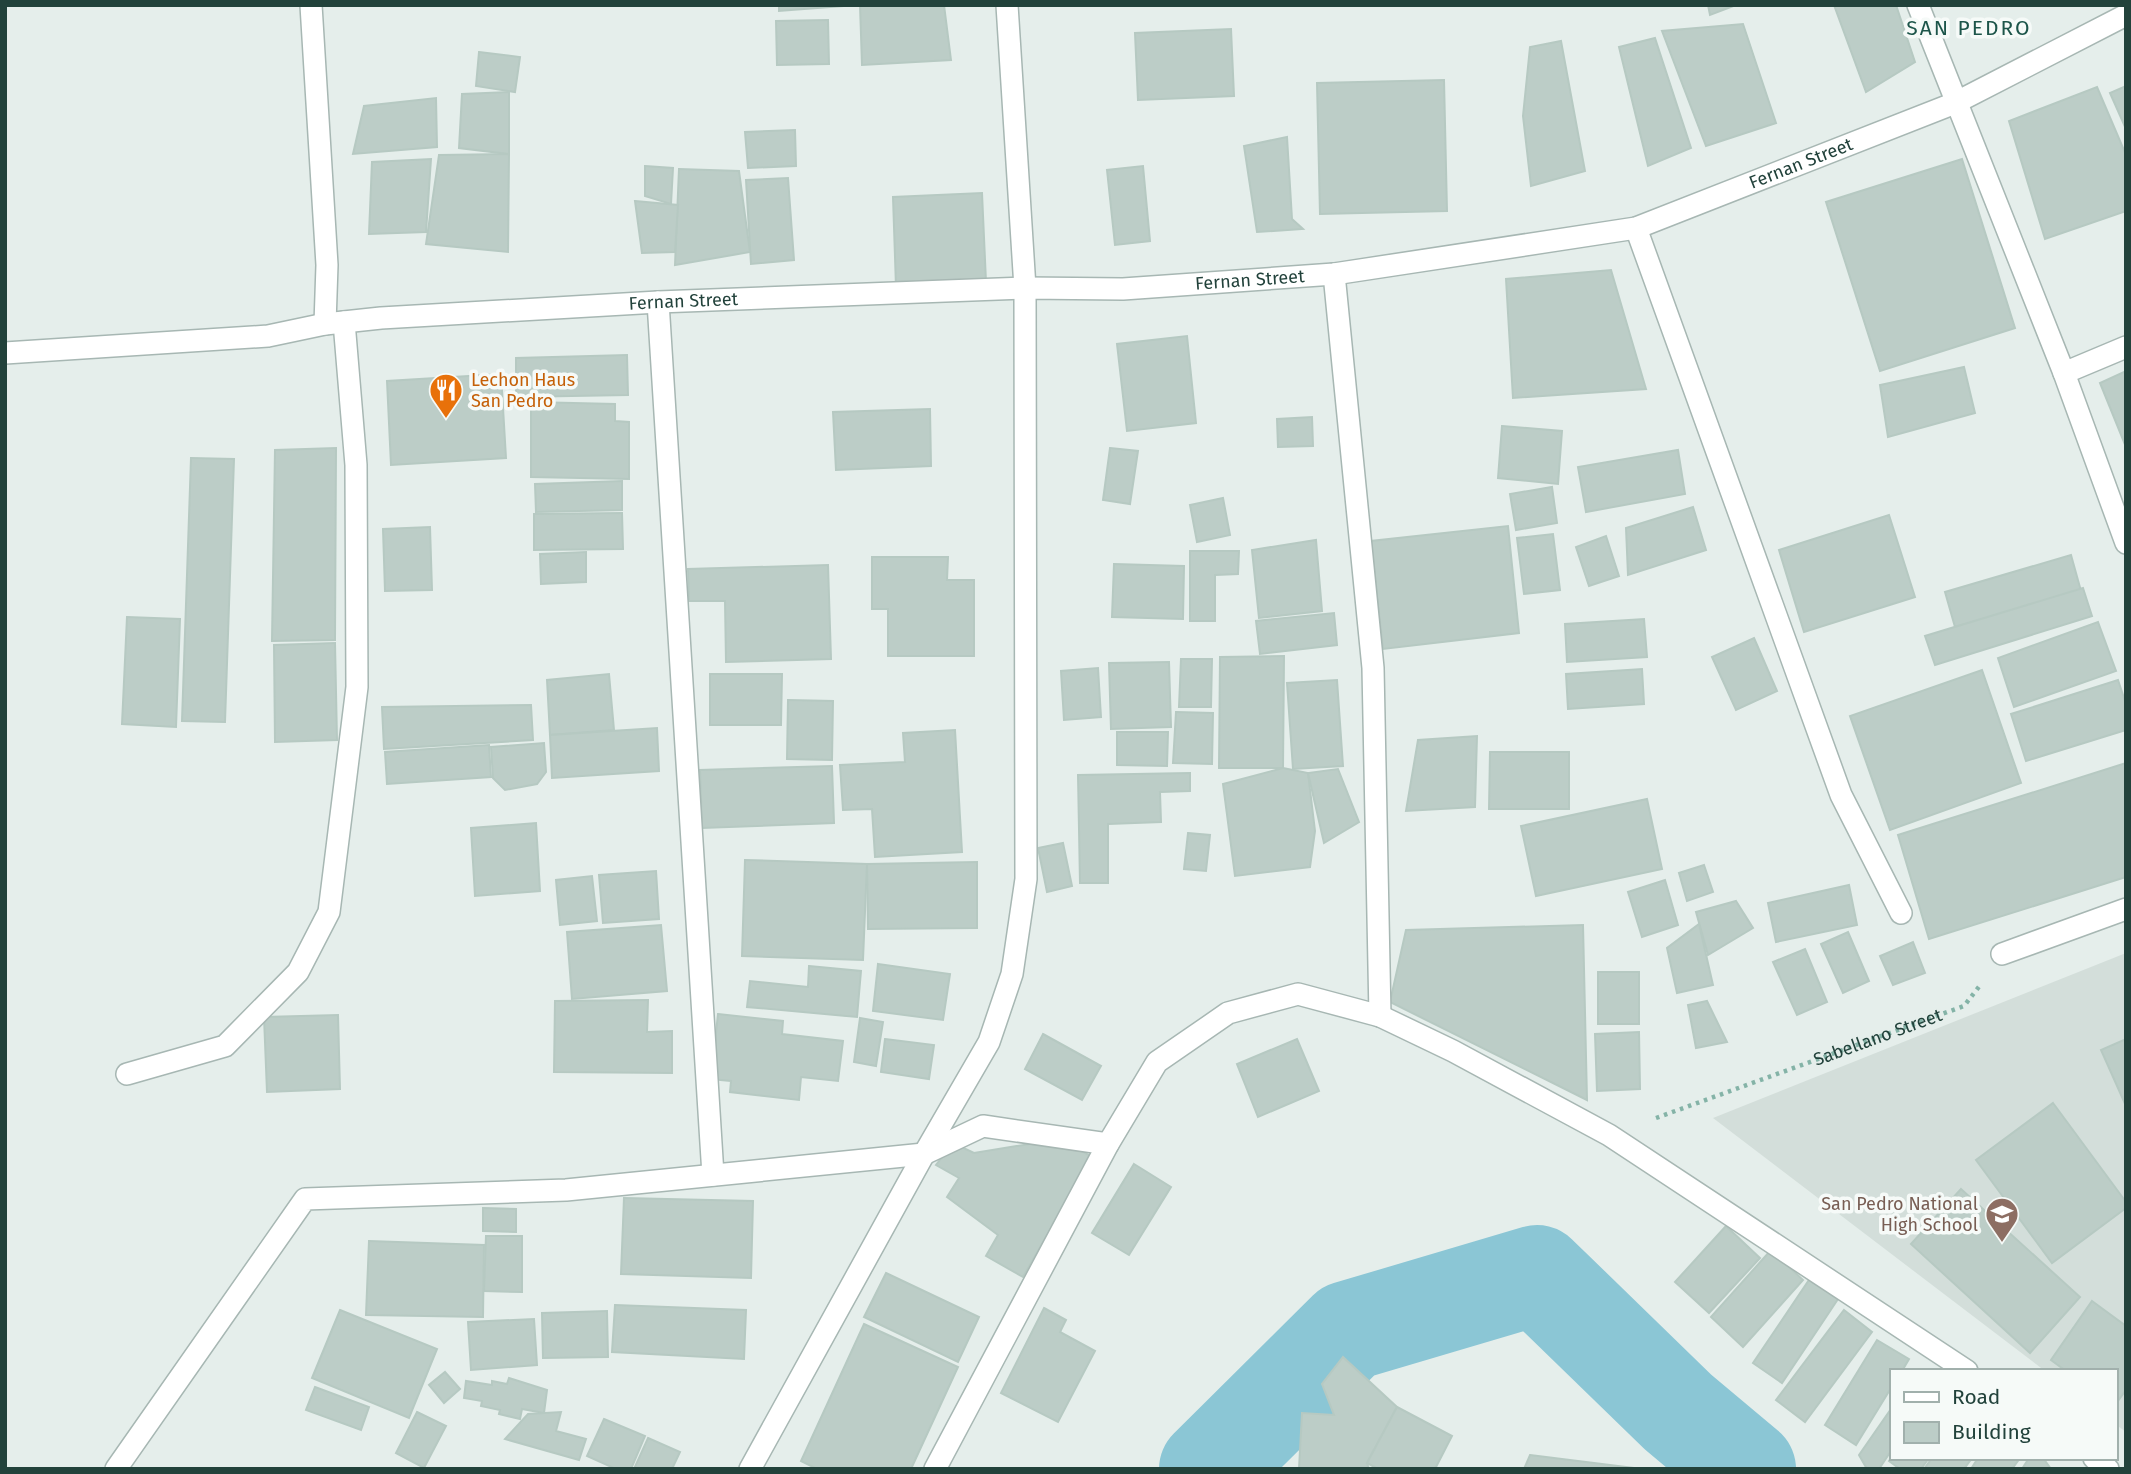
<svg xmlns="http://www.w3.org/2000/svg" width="2131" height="1474" font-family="'Fira Sans',sans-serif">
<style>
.built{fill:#d3deda}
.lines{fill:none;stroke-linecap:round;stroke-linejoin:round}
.river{stroke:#8bc6d5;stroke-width:100}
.building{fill:#bccdc7;stroke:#b6c9c2;stroke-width:2}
.minor-casing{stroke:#a7b7b3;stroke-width:24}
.path{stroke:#84b3a7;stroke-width:4.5;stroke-dasharray:3.5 5;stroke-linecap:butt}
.minor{stroke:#fff;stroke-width:21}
.labels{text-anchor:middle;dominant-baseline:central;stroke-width:7;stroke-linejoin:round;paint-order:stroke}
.street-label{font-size:18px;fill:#22423b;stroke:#f6faf8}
.food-label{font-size:18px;fill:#c56008;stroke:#f6faf8;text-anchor:start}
.education-label{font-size:18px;fill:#785e54;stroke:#f6faf8;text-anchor:end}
.quarter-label{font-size:21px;letter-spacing:2px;fill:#1d554a;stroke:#f6faf8}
</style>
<rect width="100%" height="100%" fill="#e5eeeb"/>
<!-- built -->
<polygon class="built" points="2126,953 2126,1432 2115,1424 2115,1371 2045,1371 1713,1118"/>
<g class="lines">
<!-- river -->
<polyline class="river" points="1209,1469 1348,1331 1537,1275 1678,1412 1746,1469"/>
</g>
<!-- building -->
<g class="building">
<polygon points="779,5 857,5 779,11"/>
<polygon points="860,5 944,5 951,60 862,65"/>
<polygon points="1708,5 1736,5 1710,15"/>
<polygon points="1834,5 1896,5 1915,62 1866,92"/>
<polygon points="828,20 829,64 777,65 776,21"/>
<polygon points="1743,24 1776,123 1706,146 1662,31"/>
<polygon points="1231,29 1234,96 1138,100 1135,33"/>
<polygon points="1655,38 1691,148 1648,166 1619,47"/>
<polygon points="1561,41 1585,171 1531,186 1523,116 1530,47"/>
<polygon points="479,52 520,57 515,92 476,86"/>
<polygon points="1444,80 1447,211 1320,214 1317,83"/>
<polygon points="2126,86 2126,129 2110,93"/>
<polygon points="2097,87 2126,155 2126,211 2045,239 2009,121"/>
<polygon points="509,92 509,154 459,148 462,94"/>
<polygon points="436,98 437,147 353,154 364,106"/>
<polygon points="795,130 796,166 748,168 745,132"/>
<polygon points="1287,137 1292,219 1303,229 1257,232 1244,146"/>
<polygon points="509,154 508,252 426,244 439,155"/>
<polygon points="431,159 426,232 369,234 372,162"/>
<polygon points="1962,159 2015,328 1880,371 1826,202"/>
<polygon points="645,166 673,168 671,204 645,196"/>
<polygon points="1143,166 1150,241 1115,245 1107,170"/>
<polygon points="679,169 739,171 750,252 675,265"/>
<polygon points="788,178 794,260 751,264 746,180"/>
<polygon points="982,193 986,282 896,287 893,197"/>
<polygon points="635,201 678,205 675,252 642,253"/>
<polygon points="1611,270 1646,389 1513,398 1506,279"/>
<polygon points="1187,336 1196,423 1127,431 1117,344"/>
<polygon points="627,355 628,395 516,397 516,358"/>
<polygon points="1964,367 1975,413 1888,437 1880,385"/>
<polygon points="2126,371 2126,447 2100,383"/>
<polygon points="501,374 506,458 391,465 387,381"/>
<polygon points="531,402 615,404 615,421 629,422 629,479 531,477"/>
<polygon points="930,409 931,466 836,470 833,412"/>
<polygon points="1312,417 1313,446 1278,447 1277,419"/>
<polygon points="1502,426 1562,431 1558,484 1498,478"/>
<polygon points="336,448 335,640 272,641 275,450"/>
<polygon points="1110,448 1138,451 1130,504 1103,500"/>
<polygon points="1678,450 1685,494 1586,512 1578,467"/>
<polygon points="191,458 234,459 225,722 182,721"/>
<polygon points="622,481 622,510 536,512 535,484"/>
<polygon points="1552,487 1557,523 1516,530 1510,494"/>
<polygon points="1223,498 1230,535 1197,542 1190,505"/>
<polygon points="1693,507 1706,550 1628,575 1626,528"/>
<polygon points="622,513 623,549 534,550 534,514"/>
<polygon points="1889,515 1915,597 1804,632 1779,550"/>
<polygon points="1508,526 1519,633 1383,649 1371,541"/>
<polygon points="430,527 432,590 385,591 383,529"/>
<polygon points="1553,534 1560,590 1524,594 1517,538"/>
<polygon points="1606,536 1619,576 1589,586 1576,547"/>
<polygon points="1316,540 1322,611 1259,618 1252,550"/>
<polygon points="1190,551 1239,551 1238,574 1215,575 1215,621 1190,621"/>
<polygon points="586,552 586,582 541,584 540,554"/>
<polygon points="2071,555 2081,591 1955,627 1945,592"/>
<polygon points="872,557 948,557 947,580 974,580 974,656 888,656 888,609 872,609"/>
<polygon points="1114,564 1184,566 1183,619 1112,617"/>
<polygon points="828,565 831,659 726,662 725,601 689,601 688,569"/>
<polygon points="2083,588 2092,616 1935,665 1925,636"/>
<polygon points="1334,613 1337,645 1260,654 1256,621"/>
<polygon points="127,617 180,619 176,727 122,724"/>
<polygon points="1644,619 1647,657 1567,662 1565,624"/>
<polygon points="2098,622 2116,671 2014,707 1998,658"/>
<polygon points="1754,638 1777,691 1736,710 1712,657"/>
<polygon points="335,643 337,740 275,742 274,645"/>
<polygon points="1284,656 1283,768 1219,768 1220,657"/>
<polygon points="1181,659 1212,659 1211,707 1179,707"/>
<polygon points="1169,662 1171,727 1111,729 1109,663"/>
<polygon points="1098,668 1101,717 1064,720 1061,671"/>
<polygon points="1642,669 1644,704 1568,709 1566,674"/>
<polygon points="1982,670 2021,783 1890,830 1850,716"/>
<polygon points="609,674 614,730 550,735 547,680"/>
<polygon points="710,674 782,674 781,725 710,725"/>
<polygon points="1337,680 1343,766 1293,769 1287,683"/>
<polygon points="2118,680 2126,704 2126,730 2026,761 2011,714"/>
<polygon points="788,700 833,701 832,760 787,759"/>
<polygon points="531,705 533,740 384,749 382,707"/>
<polygon points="1176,712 1213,713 1212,764 1173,763"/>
<polygon points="657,728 659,771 552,778 550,735"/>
<polygon points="955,730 962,852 875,857 872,809 843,810 840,765 905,762 903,733"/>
<polygon points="1117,732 1168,732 1167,766 1117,765"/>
<polygon points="1477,736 1475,807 1406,811 1418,740"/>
<polygon points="544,743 546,772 537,784 505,790 493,778 491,747"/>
<polygon points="489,745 491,777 387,784 385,752"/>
<polygon points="1490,752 1569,752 1569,809 1489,809"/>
<polygon points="2126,763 2126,877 1929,939 1898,835"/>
<polygon points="832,766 834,823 702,828 700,770"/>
<polygon points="1283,768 1308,773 1315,831 1310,867 1235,876 1223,784"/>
<polygon points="1338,769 1359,822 1324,843 1308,773"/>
<polygon points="1190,773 1190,791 1160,792 1161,822 1108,824 1108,883 1080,883 1078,775"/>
<polygon points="1647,799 1662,869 1536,896 1521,826"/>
<polygon points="536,823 540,891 475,896 471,828"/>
<polygon points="1188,833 1210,835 1206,871 1184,869"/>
<polygon points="1063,843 1072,886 1047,892 1038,848"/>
<polygon points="745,860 867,864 863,960 742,956"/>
<polygon points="977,862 977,928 868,929 867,864"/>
<polygon points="1704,865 1713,892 1687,901 1679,873"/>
<polygon points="656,871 659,919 603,923 599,875"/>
<polygon points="592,876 597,921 560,925 556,880"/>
<polygon points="1665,880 1678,925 1642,937 1628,892"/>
<polygon points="1849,885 1857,925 1776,942 1768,903"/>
<polygon points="1736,901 1753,928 1708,955 1696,912"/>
<polygon points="1699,924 1713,985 1677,993 1667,948"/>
<polygon points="661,925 667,991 572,999 567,932"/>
<polygon points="1583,925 1587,1100 1390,1002 1406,930"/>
<polygon points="1848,932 1869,981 1843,993 1821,944"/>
<polygon points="1913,942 1925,973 1893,985 1880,956"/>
<polygon points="1805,949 1827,1002 1797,1015 1773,962"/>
<polygon points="878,964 950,974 943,1020 873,1011"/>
<polygon points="809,966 861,971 857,1017 747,1007 750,981 808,987"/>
<rect x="1598" y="972" width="41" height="52"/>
<polygon points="648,1000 647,1032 672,1031 672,1073 554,1072 555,1001"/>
<polygon points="1707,1001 1727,1042 1696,1048 1688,1005"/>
<polygon points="718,1014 783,1021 782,1034 843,1041 838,1081 801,1077 799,1100 730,1092 731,1081 711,1079"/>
<polygon points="338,1015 340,1089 267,1092 264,1017"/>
<polygon points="860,1018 883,1022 876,1066 854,1062"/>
<polygon points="1639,1032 1640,1089 1597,1091 1595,1034"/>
<polygon points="1043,1034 1101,1066 1082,1100 1025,1069"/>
<polygon points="885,1039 934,1045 929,1079 881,1072"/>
<polygon points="1297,1039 1319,1091 1258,1117 1237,1064"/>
<polygon points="2126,1039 2126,1106 2101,1050"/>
<polygon points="2053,1103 2126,1202 2126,1208 2052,1263 1976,1160"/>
<polygon points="1060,1139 1092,1157 1023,1277 986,1256 998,1235 947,1197 959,1178 936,1165 953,1143 974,1153"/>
<polygon points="1134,1164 1171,1187 1129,1255 1092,1233"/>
<polygon points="1961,1189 2080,1297 2030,1353 1911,1244"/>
<polygon points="624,1198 753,1201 751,1278 621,1274"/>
<polygon points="483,1208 516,1209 516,1232 483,1231"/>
<polygon points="1726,1226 1760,1258 1709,1313 1675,1282"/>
<polygon points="486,1236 522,1236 522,1292 484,1291"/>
<polygon points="369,1241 484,1245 483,1317 366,1315"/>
<polygon points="1771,1250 1803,1280 1743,1347 1711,1317"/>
<polygon points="886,1273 979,1317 958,1362 864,1317"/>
<polygon points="1809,1280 1838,1299 1782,1383 1753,1363"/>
<polygon points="2092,1301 2126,1326 2126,1390 2115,1405 2115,1371 2066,1371 2051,1360"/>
<polygon points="615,1305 746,1310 744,1359 612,1352"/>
<polygon points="1044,1308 1066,1320 1060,1332 1095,1351 1058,1422 1001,1393"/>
<polygon points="340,1310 437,1349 409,1418 312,1378"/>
<polygon points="1844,1310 1872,1332 1805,1422 1776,1400"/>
<polygon points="607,1311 608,1357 543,1358 542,1313"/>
<polygon points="534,1319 537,1365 471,1370 468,1322"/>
<polygon points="864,1324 958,1367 911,1469 817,1469 801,1461"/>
<polygon points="1877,1340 1909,1359 1902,1371 1891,1371 1891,1388 1856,1445 1825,1425"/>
<polygon points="1343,1357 1397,1407 1367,1463 1369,1469 1299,1469 1302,1413 1334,1415 1322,1384"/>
<polygon points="445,1372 460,1389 444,1403 429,1385"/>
<polygon points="509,1378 547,1390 544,1413 522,1409 520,1419 499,1414 500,1410 481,1406 482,1401 464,1398 466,1381 492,1385 492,1381 507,1384"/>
<polygon points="315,1387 369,1407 361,1430 306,1410"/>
<polygon points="1397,1407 1452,1436 1435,1469 1378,1469 1367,1463"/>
<polygon points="1891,1409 1891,1451 1879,1469 1867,1469 1859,1455"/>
<polygon points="417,1412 446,1426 424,1468 396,1453"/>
<polygon points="561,1412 556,1431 586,1439 579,1460 505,1439 528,1414"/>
<polygon points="604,1419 645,1436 631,1469 616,1469 587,1456"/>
<polygon points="648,1438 680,1452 672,1469 634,1469"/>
<polygon points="1530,1455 1634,1468 1524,1469"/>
<polygon points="1891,1458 1929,1458 1921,1469 1900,1469 1889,1461"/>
<polygon points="1932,1458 1972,1458 1964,1469 1924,1469"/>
<polygon points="1978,1458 2020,1458 2012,1469 1971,1469"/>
<polygon points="2029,1458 2043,1458 2051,1469 2022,1469"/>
</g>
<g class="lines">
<defs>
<g id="minor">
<polyline points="311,5 327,265 325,324"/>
<polyline points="1918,5 2064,373 2126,543"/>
<polyline points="1636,228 1841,795 1901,913"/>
<polyline points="1334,274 1373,668 1380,1016"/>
<polyline points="658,302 713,1175"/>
<path id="s2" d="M5 353 268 336 325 324 381 318 658 302 1025 288 1123 289 1334 274 1636 228 1955 103 2126 15"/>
<polyline points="2064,373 2126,347"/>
<polyline points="2002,954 2126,909"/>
<polyline points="127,1074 225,1046 298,972 329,912 357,687 356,465 344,322"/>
<polyline points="2094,1458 2108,1469"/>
<polyline points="116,1469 305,1199 566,1190 924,1154 983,1126 1108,1144"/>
<polyline points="750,1469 924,1154 989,1042 1012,974 1026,879 1025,288 1007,5"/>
<polyline points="935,1469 1108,1144 1157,1062 1228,1013 1298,994 1380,1016 1453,1051 1609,1135 1967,1371"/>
</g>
</defs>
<!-- minor casing -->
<use href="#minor" class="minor-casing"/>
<!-- path -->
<path class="path" id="s1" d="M1656 1118 1964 1006 1981 984"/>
<!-- minor -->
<use href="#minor" class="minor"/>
</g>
<!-- icons -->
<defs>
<symbol id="restaurant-pin" viewBox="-11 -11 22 30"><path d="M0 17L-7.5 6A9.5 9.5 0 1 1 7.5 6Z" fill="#e8710a" stroke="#f6faf8"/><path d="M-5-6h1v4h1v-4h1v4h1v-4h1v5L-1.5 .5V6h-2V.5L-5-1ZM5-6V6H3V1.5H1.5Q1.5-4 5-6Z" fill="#fff"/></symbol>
<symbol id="school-pin" viewBox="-11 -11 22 30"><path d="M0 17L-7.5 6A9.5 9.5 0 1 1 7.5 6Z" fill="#8d6e63" stroke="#f6faf8"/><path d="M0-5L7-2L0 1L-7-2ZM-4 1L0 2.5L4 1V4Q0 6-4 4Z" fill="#fff"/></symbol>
</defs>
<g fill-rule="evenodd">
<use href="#restaurant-pin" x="427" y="371" width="38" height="52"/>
<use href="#school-pin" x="1983" y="1195" width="38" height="52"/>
</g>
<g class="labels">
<!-- street labels -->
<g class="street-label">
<text stroke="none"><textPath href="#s2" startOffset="1815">Fernan Street</textPath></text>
<text stroke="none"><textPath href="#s2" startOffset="1248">Fernan Street</textPath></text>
<text stroke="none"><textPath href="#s2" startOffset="681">Fernan Street</textPath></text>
<text stroke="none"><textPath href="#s1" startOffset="236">Sabellano Street</textPath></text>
</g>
<!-- food labels -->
<g class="food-label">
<text x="471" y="380">Lechon Haus<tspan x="471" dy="21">San Pedro</tspan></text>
</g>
<!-- education labels -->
<g class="education-label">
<text x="1978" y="1204">San Pedro National<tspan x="1978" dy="21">High School</tspan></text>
</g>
<!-- quarter labels -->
<g class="quarter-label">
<text x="1969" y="28">SAN PEDRO</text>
</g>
</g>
<!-- border -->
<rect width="2131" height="1474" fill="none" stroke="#22423b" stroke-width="14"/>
<!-- legend -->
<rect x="1890" y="1369" width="228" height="91" fill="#f6faf8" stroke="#a1b0ac" stroke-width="2"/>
<rect x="1904" y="1392" width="35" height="10" fill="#ffffff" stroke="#a1b0ac" stroke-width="2"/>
<text x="1952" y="1404" font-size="21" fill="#22423b">Road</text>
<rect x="1904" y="1422" width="35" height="21" fill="#bccdc7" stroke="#a1b0ac" stroke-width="2"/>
<text x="1952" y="1439" font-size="21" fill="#22423b">Building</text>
</svg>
